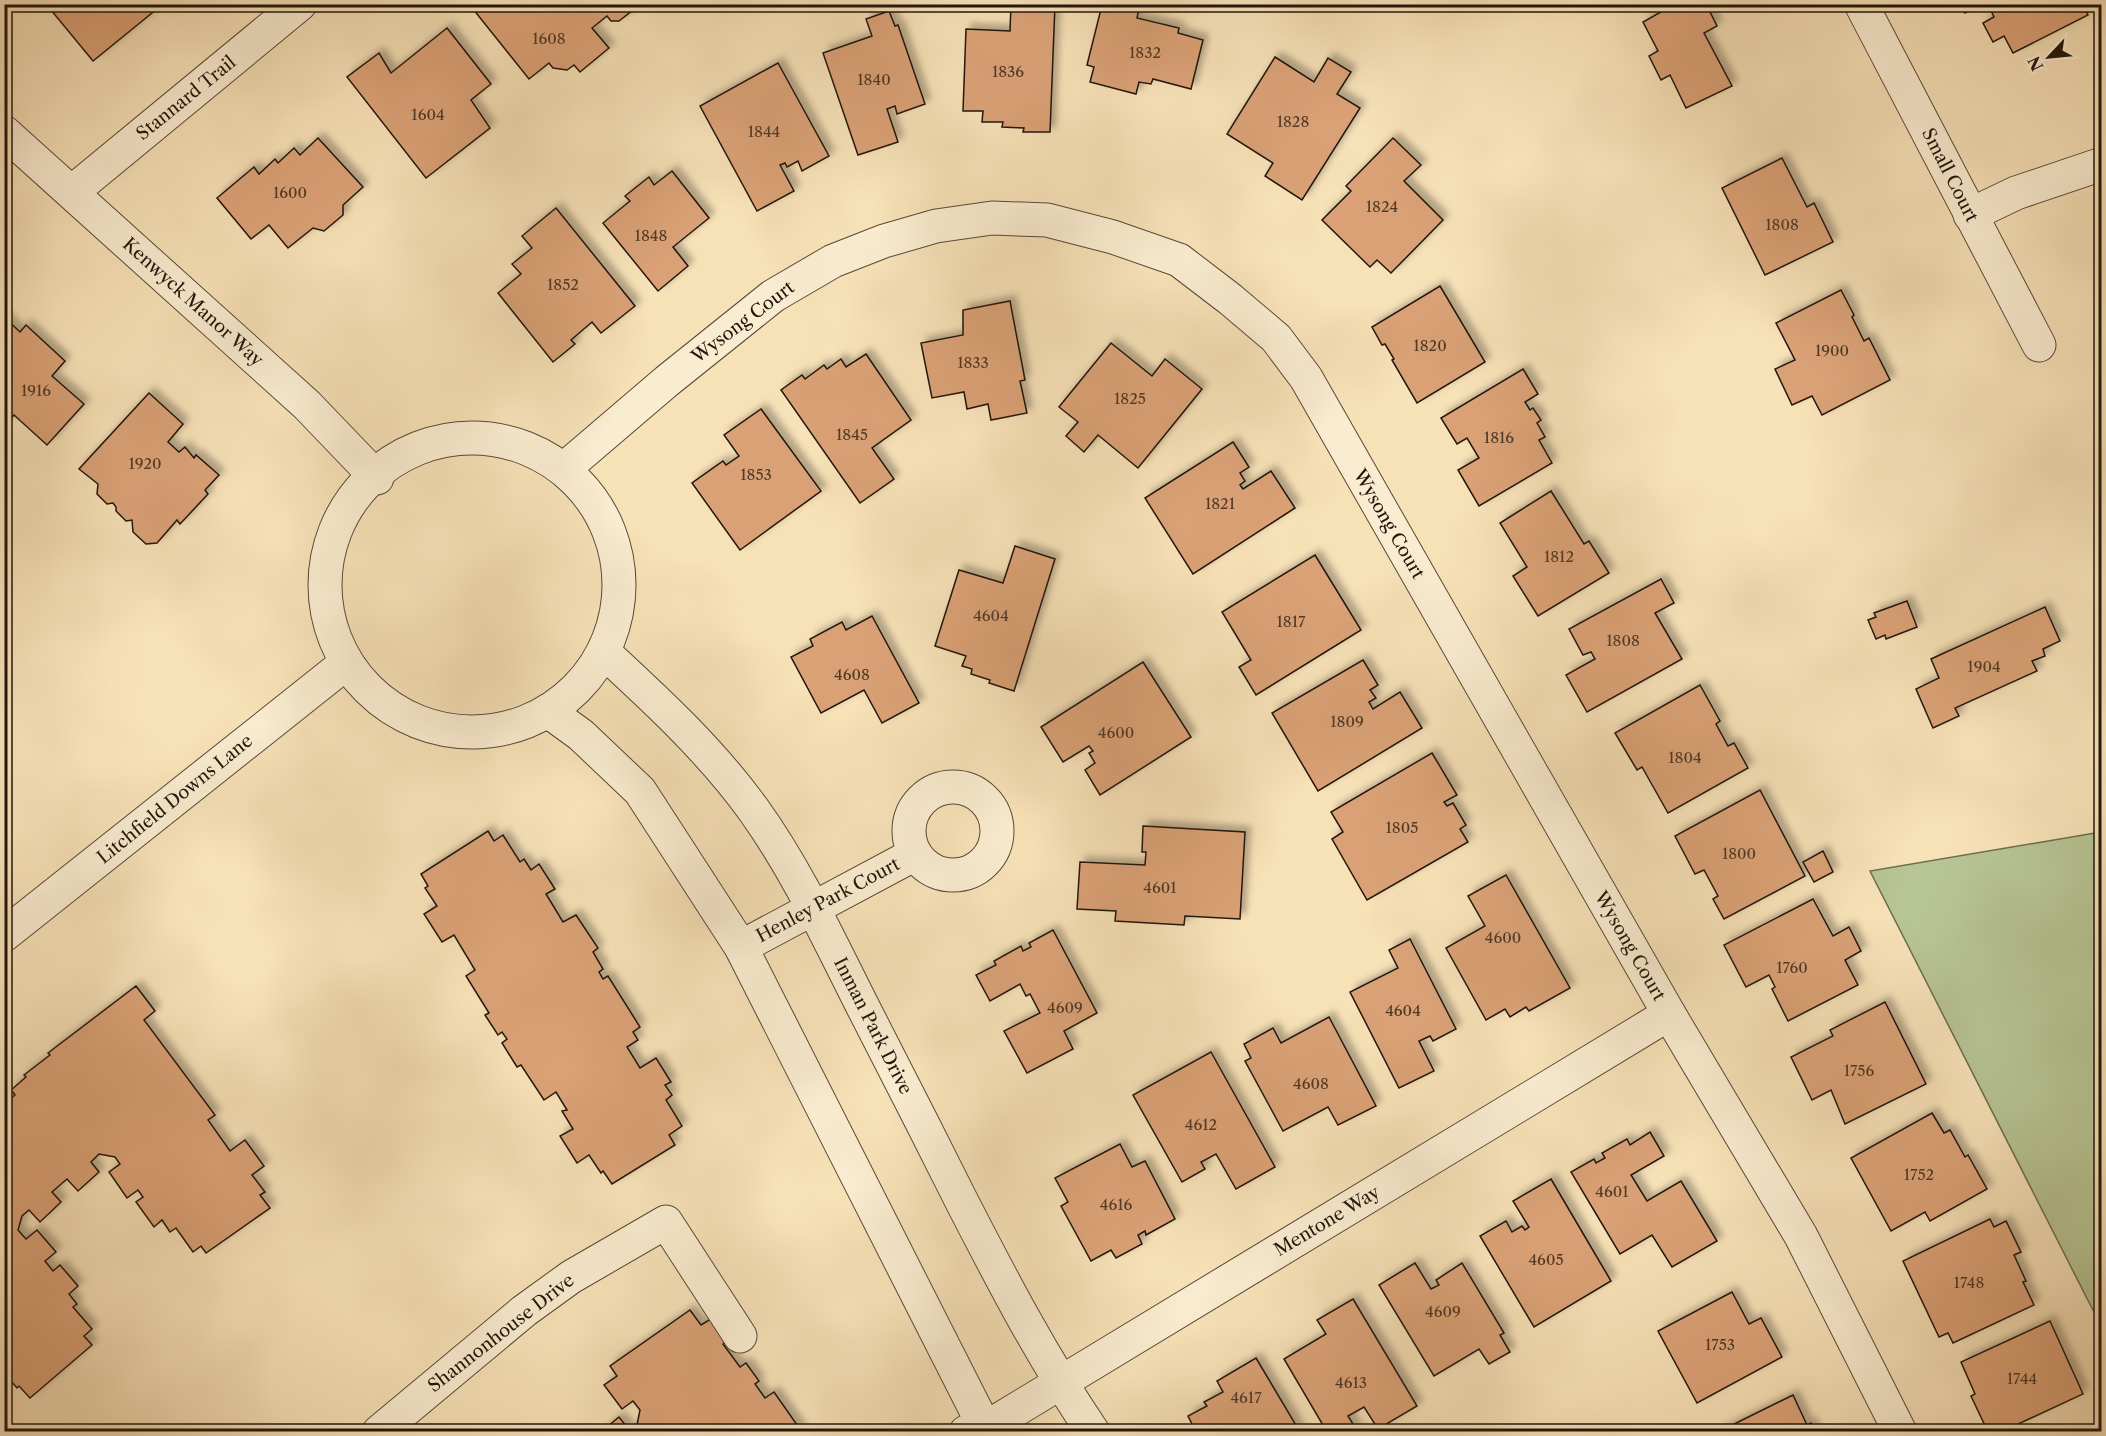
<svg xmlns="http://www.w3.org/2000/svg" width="2106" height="1436" font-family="'Libre Caslon Text',serif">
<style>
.green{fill:#b7c493;stroke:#6c6d50;stroke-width:1.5}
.building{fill:#daa176;stroke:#22160c;stroke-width:1.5;filter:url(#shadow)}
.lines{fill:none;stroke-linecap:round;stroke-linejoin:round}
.street-casing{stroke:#574937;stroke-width:35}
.street{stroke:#faecd0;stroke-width:33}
.labels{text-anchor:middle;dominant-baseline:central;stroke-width:4.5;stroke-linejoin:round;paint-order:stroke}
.number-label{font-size:15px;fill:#503926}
.street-label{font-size:18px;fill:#22160c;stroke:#faecd0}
</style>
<defs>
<filter id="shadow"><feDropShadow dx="5.5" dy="-5.5" stdDeviation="3" flood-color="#0004"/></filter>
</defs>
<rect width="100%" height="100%" fill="#f7e1b7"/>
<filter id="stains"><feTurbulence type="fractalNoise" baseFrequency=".00333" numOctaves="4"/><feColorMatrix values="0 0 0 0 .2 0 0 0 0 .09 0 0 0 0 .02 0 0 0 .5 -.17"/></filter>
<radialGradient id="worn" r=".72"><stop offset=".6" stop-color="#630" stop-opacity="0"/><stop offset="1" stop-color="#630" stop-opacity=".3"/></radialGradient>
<!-- green -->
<polygon class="green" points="2101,832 2102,832 2101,1326 1870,871"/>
<!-- building -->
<g class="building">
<polygon points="46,4 163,4 93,61"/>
<polygon points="469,4 634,4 633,10 619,21 611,21 607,16 592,28 609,48 580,72 574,65 567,70 553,68 549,63 529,79"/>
<polygon points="1011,4 1055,4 1050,132 1023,132 1024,128 1002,127 1003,122 982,122 983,111 963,111 966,29 1010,31"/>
<polygon points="1104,4 1140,4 1137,18 1179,28 1178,33 1203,40 1191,89 1153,79 1151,84 1139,82 1136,94 1090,82 1094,67 1087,65 1101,9 1102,9"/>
<polygon points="1675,4 1706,4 1717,26 1704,33 1732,86 1686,108 1670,75 1661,80 1649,56 1658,51 1643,22"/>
<polygon points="1960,4 1982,4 1965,13"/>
<polygon points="1988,4 2082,4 2088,15 2013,53 2004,36 1993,42 1983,23 1994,17"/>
<polygon points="889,11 895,26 898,25 925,104 897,114 895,106 887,109 898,142 858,155 823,53 872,36 866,19"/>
<polygon points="447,28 491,84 471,100 490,128 426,178 347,77 379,53 391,73"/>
<polygon points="1275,57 1314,82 1328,58 1351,72 1337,94 1360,108 1302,200 1265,176 1273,163 1227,134"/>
<polygon points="778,63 829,156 802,171 798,161 787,167 785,163 780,165 794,191 757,211 700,106"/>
<polygon points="318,138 363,187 343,205 343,215 324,231 313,228 288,248 269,225 251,239 217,198 254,167 259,174 275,159 278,163 294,148 300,155"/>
<polygon points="1393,138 1421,165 1404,181 1443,220 1391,273 1377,260 1370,267 1322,220 1351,191 1346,186"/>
<polygon points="1782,158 1807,207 1814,203 1833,242 1765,275 1722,188"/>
<polygon points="672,171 709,218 673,247 688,266 658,291 603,223 630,201 625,196 649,177 654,185"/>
<polygon points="556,208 635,306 601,333 592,322 571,340 575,344 553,362 498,293 521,274 512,264 532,248 522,236"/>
<polygon points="1440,286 1485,362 1417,403 1392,360 1394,359 1385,344 1382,345 1372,327"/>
<polygon points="1841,290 1854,315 1852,317 1864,341 1869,338 1890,380 1822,415 1812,396 1792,405 1775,369 1795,360 1776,323"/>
<polygon points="1010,301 1025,380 1020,381 1027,413 991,420 988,404 967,409 964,392 932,398 921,343 963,335 963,310"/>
<polygon points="4,317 20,332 26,325 65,361 52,376 84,404 47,445 14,415 7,423 4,421"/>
<polygon points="1111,343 1152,376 1165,359 1202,389 1138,468 1098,435 1084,452 1066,436 1078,422 1059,407"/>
<polygon points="866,354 911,420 872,448 894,479 860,503 781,390 802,375 805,379 824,365 827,369 841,359 846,367"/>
<polygon points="1523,369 1538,394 1525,402 1530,410 1533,408 1541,420 1537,423 1545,437 1539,440 1552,463 1479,506 1458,470 1479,458 1467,438 1457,444 1441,418"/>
<polygon points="149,393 183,424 168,442 179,452 185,447 194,458 196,455 219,475 205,490 208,494 180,524 177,520 157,543 146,544 133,532 132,520 126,521 116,511 116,507 113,503 107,504 97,494 98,484 79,469"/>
<polygon points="761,409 821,491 740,550 692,483 723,461 726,465 739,456 724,435"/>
<polygon points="1233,442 1249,467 1240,473 1245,481 1240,485 1243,489 1271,471 1295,508 1193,574 1145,498"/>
<polygon points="1551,491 1584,544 1589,541 1609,573 1538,616 1513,576 1527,567 1500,523"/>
<polygon points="1015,546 1055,559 1014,691 989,683 990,680 971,674 972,669 962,666 966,656 935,646 959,570 1003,583"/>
<polygon points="1315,555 1361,630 1256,695 1239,667 1251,660 1222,612"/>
<polygon points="1661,579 1674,603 1655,613 1682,659 1587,712 1566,675 1595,659 1591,652 1583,655 1569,629"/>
<polygon points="1907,601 1917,627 1886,639 1885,635 1876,639 1868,620 1876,617 1874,613"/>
<polygon points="2045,607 2060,641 2043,649 2045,656 2032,661 2037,671 1955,708 1959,716 1933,728 1916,689 1939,678 1931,659"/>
<polygon points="872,616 919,703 882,723 864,690 821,713 791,657 813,646 810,639 842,622 846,630"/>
<polygon points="1363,660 1378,685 1370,690 1376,698 1369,702 1373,709 1400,692 1422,728 1318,791 1272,713"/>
<polygon points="1143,662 1191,737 1100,795 1085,770 1095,763 1089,753 1093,751 1089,746 1063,762 1041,727"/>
<polygon points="1700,685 1720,721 1716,724 1728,746 1734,743 1748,768 1668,813 1642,767 1637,770 1615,733"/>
<polygon points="1432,753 1457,795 1444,802 1447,806 1453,803 1466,825 1460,829 1468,842 1367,900 1332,839 1343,832 1331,812"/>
<polygon points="1760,790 1805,876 1724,919 1713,899 1718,896 1704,870 1695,874 1675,836"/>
<polygon points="1143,826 1245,832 1240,919 1185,916 1184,925 1115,921 1116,911 1077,909 1080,862 1145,865 1146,852 1142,852"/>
<polygon points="488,831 494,841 503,835 520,862 524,859 531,870 539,864 555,889 546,894 563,922 576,915 598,948 593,952 603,969 599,972 603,979 608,976 640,1027 633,1032 638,1040 627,1047 640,1068 656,1058 671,1082 665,1085 672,1095 666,1100 682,1126 669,1135 675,1145 612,1184 603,1171 601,1173 589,1155 577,1163 560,1136 573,1129 562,1111 567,1110 556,1092 544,1100 521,1065 517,1067 502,1043 507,1039 502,1032 498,1035 485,1015 489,1013 466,976 475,970 454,935 442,942 424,914 437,906 425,888 428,886 421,874"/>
<polygon points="1823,851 1833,872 1814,882 1803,862"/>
<polygon points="1506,875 1570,988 1529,1011 1526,1007 1510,1017 1505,1009 1486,1020 1446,948 1485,926 1468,896"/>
<polygon points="1813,899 1833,936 1849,927 1861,951 1845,960 1858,985 1788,1021 1772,989 1775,987 1769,975 1746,987 1724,945"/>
<polygon points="1053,930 1097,1013 1064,1031 1073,1049 1027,1073 1004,1031 1040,1013 1030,994 1026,996 1020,984 990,1001 976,975 996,965 994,961 1021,946 1023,951 1031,947 1029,943"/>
<polygon points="1410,939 1456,1029 1433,1041 1430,1036 1419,1041 1434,1071 1399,1088 1350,992 1398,968 1389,950"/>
<polygon points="136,986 155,1011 144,1020 215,1115 208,1120 230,1151 245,1140 264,1166 252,1175 265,1192 260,1195 270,1208 206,1253 201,1246 193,1252 176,1228 170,1232 162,1220 154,1227 136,1202 143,1197 138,1190 127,1198 109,1172 120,1164 115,1157 99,1154 91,1162 99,1172 78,1191 67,1179 52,1192 61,1202 40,1222 29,1210 22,1216 18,1230 26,1239 37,1230 56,1252 45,1261 53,1271 60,1265 78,1286 69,1294 77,1304 73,1307 92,1329 84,1336 92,1345 30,1398 19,1386 17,1388 4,1373 4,1104 15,1095 11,1090 26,1077 24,1075 50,1055 48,1053"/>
<polygon points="1885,1002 1926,1084 1845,1124 1831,1090 1812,1100 1791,1057 1833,1036 1830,1030"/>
<polygon points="1329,1017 1376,1106 1338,1125 1328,1107 1283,1131 1245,1061 1251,1058 1244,1044 1273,1028 1281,1043"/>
<polygon points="1211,1052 1275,1167 1236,1189 1216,1154 1201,1162 1205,1169 1182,1182 1133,1095"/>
<polygon points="1932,1113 1944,1133 1950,1130 1965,1157 1968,1155 1987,1189 1930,1221 1925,1212 1891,1231 1851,1158"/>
<polygon points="1650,1132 1664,1156 1631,1175 1647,1201 1681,1181 1717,1241 1672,1267 1652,1235 1620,1254 1571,1172 1594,1159 1596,1163 1605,1158 1602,1153 1627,1139 1630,1145"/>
<polygon points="1120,1144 1132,1167 1145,1161 1175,1219 1146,1235 1145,1231 1138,1235 1142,1244 1116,1258 1111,1250 1091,1261 1061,1206 1068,1202 1055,1178"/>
<polygon points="1551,1179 1611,1281 1534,1327 1480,1236 1506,1221 1512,1232 1522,1226 1525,1230 1529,1227 1513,1201"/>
<polygon points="1990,1219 1994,1227 2006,1221 2021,1252 2014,1255 2026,1281 2023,1282 2034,1305 1953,1343 1948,1333 1939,1337 1903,1261"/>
<polygon points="1415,1263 1431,1289 1439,1285 1436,1280 1462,1263 1504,1333 1500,1335 1510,1352 1489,1364 1479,1349 1434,1376 1379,1285"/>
<polygon points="1732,1292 1749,1324 1761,1318 1782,1357 1697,1403 1658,1331"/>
<polygon points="1353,1299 1417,1406 1378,1429 1364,1407 1348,1416 1358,1432 1327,1432 1284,1359 1326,1334 1317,1320"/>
<polygon points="690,1310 701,1325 714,1317 729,1339 723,1344 740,1367 746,1363 759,1381 755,1384 765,1398 774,1392 802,1432 601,1432 619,1417 630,1431 637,1425 640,1410 633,1401 622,1409 604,1385 617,1376 610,1366"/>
<polygon points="2050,1321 2083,1394 2001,1432 1988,1432 1971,1396 1975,1394 1961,1362"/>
<polygon points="1256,1358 1300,1432 1196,1432 1188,1416 1207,1406 1204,1402 1223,1392 1217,1381"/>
<polygon points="1793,1395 1807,1425 1811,1423 1815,1432 1718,1432"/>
</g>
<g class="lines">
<defs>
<g id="street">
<polyline points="1861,4 2039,345"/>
<polyline points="4,132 307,405 377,478"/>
<polyline points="72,192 300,4"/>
<polyline points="1970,215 2016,193 2102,164"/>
<circle cx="472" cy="585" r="147"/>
<polyline points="564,469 667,381 773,296 833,261 884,241 936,226 992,218 1047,220 1113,237 1179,260 1230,299 1276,338 1306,378 1669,1014 1801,1236 1900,1432"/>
<path d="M606 654C658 702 711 751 753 809 797 870 829 940 863 1007 896 1071 928 1134 960 1198 1001 1278 1042 1357 1093 1432"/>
<polyline points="548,711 581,735 640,791 741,947 987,1432"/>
<circle cx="953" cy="831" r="44"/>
<polyline points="4,935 345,664"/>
<polyline points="741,947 915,854"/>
<polyline points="379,1432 524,1311 571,1277 666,1222 740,1336"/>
<polyline points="966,1432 984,1429 1669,1014"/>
</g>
</defs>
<!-- street casing -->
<use href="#street" class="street-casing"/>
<!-- street -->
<use href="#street" class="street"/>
</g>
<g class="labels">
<!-- number labels -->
<g class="number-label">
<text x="549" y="38">1608</text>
<text x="1145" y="52">1832</text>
<text x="1008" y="71">1836</text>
<text x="874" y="79">1840</text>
<text x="428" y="114">1604</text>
<text x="1293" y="121">1828</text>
<text x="764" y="131">1844</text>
<text x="290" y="192">1600</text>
<text x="1382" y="206">1824</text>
<text x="1782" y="224">1808</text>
<text x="651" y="235">1848</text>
<text x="563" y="284">1852</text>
<text x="1430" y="345">1820</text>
<text x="1832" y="350">1900</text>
<text x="973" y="362">1833</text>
<text x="36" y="390">1916</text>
<text x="1130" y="398">1825</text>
<text x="852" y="434">1845</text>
<text x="1499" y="437">1816</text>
<text x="145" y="463">1920</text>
<text x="756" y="474">1853</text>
<text x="1220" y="503">1821</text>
<text x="1559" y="556">1812</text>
<text x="991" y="615">4604</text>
<text x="1291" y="621">1817</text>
<text x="1623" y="640">1808</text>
<text x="1984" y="666">1904</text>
<text x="852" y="674">4608</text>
<text x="1347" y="721">1809</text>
<text x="1116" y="732">4600</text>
<text x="1685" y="757">1804</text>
<text x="1402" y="827">1805</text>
<text x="1739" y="853">1800</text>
<text x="1160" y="887">4601</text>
<text x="1503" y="937">4600</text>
<text x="1792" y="967">1760</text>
<text x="1065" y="1007">4609</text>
<text x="1403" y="1010">4604</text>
<text x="1859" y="1070">1756</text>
<text x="1311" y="1083">4608</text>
<text x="1201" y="1124">4612</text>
<text x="1919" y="1174">1752</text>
<text x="1612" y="1191">4601</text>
<text x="1116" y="1204">4616</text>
<text x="1546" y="1259">4605</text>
<text x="1969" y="1282">1748</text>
<text x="1443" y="1311">4609</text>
<text x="1720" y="1344">1753</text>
<text x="2022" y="1378">1744</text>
<text x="1351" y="1382">4613</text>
<text x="1246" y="1397">4617</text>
</g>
<!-- street labels -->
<g class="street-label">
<text transform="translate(186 98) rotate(-39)">Stannard Trail</text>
<text transform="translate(1950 175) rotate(63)">Small Court</text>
<text transform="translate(193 302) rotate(42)">Kenwyck Manor Way</text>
<text transform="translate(743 322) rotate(-37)">Wysong Court</text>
<text transform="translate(1389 524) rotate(60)">Wysong Court</text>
<text transform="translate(175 799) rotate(-39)">Litchfield Downs Lane</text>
<text transform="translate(828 900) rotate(-28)">Henley Park Court</text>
<text transform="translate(1630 946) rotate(60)">Wysong Court</text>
<text transform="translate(873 1026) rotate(63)">Inman Park Drive</text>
<text transform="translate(1327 1221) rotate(-31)">Mentone Way</text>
<text transform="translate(501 1333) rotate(-38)">Shannonhouse Drive</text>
</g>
</g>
<!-- margin -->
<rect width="2106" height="1436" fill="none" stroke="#f7e1b7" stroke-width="24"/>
<rect x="6" y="6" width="2094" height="1424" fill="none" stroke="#22160c" stroke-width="3"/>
<rect x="12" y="12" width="2082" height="1412" fill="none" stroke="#22160c" stroke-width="1.5"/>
<!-- north arrow -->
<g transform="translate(2049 57) rotate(244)" stroke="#faecd0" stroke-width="4.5" paint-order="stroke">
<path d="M0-4.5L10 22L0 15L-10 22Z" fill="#22160c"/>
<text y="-9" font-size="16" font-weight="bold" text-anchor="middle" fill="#22160c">N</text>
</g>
<rect width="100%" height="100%" filter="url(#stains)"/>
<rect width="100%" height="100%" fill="url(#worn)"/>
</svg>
